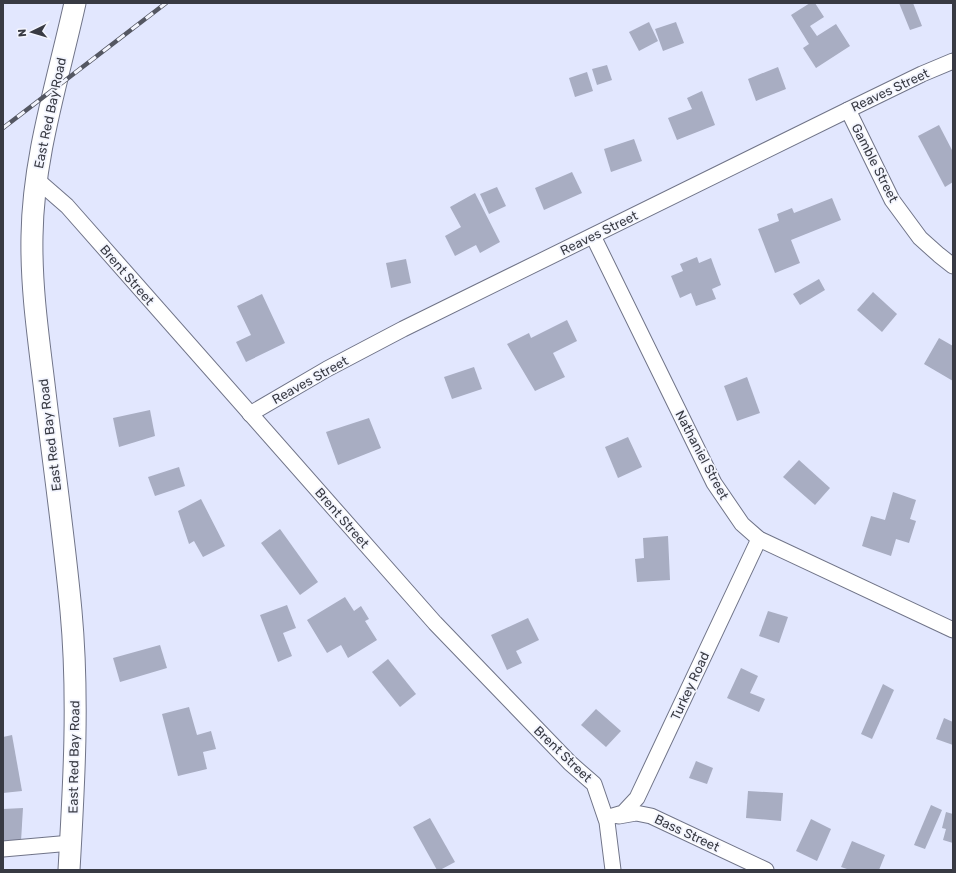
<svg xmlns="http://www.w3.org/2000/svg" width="956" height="873" font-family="Rubik,sans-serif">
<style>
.building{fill:#a8adc2}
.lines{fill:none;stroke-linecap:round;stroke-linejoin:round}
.street-casing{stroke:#707488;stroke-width:17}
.secondary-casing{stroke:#707488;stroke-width:23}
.street{stroke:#fff;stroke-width:15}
.secondary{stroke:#fff;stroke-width:21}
.rail-casing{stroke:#545762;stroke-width:4.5}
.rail{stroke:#f3f5fe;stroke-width:3;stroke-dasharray:9;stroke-linecap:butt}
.labels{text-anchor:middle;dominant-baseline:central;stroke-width:3.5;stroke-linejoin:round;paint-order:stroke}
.street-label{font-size:13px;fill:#383a43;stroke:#f3f5fe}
</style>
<rect width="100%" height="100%" fill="#e2e7fe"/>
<!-- building -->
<g class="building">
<polygon points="810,3 815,3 824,17 810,26 817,36 836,24 850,46 816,68 803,48 809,44 791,15"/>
<polygon points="899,3 913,3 922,26 910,30"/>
<polygon points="649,22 658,41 639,51 629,32"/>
<polygon points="676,22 684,43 663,51 655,29"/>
<polygon points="607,65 612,80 597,85 592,69"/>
<polygon points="778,67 786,89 756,101 748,79"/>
<polygon points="587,72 593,91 575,97 569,78"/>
<polygon points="702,91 715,125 677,140 668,118 692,109 687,98"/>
<polygon points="939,125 953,152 953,182 945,187 918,136"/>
<polygon points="634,139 642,161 611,172 604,149"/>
<polygon points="572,172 582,193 544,210 535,188"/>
<polygon points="497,187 506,206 489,214 480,194"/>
<polygon points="475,193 500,242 480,253 476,245 455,256 445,236 461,227 450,207"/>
<polygon points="832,198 841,220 791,240 800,263 775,273 758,229 779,221 777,214 792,208 794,213"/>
<polygon points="697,257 699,263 711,258 721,285 712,289 716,299 696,306 691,293 680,298 671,276 683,271 680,264"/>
<polygon points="406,259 411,283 391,288 386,263"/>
<polygon points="819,279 825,290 800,305 793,294"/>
<polygon points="873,292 897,314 882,332 857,310"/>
<polygon points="262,294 285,343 246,362 236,342 251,335 237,306"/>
<polygon points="567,320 577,341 553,353 565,377 535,391 507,344 529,333 531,338"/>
<polygon points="939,338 953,346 953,381 924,364"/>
<polygon points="474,367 482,389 452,399 444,377"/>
<polygon points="747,377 760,413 737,421 724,386"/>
<polygon points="150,410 155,436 119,447 113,418"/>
<polygon points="369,418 381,448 338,465 326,432"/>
<polygon points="628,437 642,467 618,478 605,447"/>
<polygon points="799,460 830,488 815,505 783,477"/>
<polygon points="179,467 185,486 155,496 148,477"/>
<polygon points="893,492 916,500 910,519 916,521 909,543 896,539 891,556 862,546 871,516 885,520"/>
<polygon points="201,499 225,546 203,557 194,541 189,544 178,511"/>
<polygon points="280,529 318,582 300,595 261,543"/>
<polygon points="668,536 670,580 637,582 635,559 644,558 643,538"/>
<polygon points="345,597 354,611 361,606 369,619 365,621 377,640 348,658 341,645 327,653 307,620"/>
<polygon points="287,605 296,628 283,633 292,656 278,662 260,615"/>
<polygon points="768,611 788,617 779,643 759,636"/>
<polygon points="528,618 539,640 516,651 522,663 507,670 491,635"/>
<polygon points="160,645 167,668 120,682 113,658"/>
<polygon points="388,659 416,694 400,707 372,672"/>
<polygon points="741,668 758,676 750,693 765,699 759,712 727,698"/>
<polygon points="883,684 894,690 872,739 861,734"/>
<polygon points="189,707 197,735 211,731 216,749 203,752 207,769 178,776 162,714"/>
<polygon points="596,709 621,731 606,747 581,725"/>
<polygon points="944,718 953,722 953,745 936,739"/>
<polygon points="12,735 22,791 3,793 3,737"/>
<polygon points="696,761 713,768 707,784 689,778"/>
<polygon points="748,791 783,793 781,821 746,818"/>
<polygon points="931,805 942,810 925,849 914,845"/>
<polygon points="23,808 21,841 3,842 3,809"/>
<polygon points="946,812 953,814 953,843 943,840 946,829 942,828"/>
<polygon points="430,818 455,862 440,870 437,870 413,827"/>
<polygon points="811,819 831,829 817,861 796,851"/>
<polygon points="852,841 885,855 879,870 850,870 841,867"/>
</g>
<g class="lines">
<defs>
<g id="street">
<polyline points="848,110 892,200 920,238 939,255 953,266"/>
<polyline points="36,179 67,206 435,623 570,763 594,784 607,822 613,870"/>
<polyline points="593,236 714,483 742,524 759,539 953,630"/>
<polyline points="250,414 327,369 403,329 848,110 922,74 953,61"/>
<polyline points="619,816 636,813 651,816 766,870"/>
<polyline points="606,818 623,813 637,798 759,539"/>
<polyline points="3,849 71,843"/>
</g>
<path id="secondary" d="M69 870C74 784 79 697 71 611 64 536 53 460 44 384 38 335 31 286 32 236 33 157 58 80 75 3"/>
</defs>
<!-- street casing -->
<use href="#street" class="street-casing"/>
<!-- secondary casing -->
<use href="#secondary" class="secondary-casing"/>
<!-- street -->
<use href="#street" class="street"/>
<!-- secondary -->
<use href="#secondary" class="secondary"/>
<defs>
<polyline id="rail" points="3,128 166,3"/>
</defs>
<!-- rail casing -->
<use href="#rail" class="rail-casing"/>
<!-- rail -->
<use href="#rail" class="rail"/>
</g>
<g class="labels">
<!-- street labels -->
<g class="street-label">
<text transform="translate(890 90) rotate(-25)">Reaves Street</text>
<text transform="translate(50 113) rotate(-78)">East Red Bay Road</text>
<text transform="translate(875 163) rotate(63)">Gamble Street</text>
<text transform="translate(599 233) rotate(-26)">Reaves Street</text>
<text transform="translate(127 275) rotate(49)">Brent Street</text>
<text transform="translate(310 380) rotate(-29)">Reaves Street</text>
<text transform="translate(50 435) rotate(-97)">East Red Bay Road</text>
<text transform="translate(702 455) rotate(62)">Nathaniel Street</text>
<text transform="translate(342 518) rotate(49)">Brent Street</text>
<text transform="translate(690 686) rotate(-65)">Turkey Road</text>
<text transform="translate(563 754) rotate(44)">Brent Street</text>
<text transform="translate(74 757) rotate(-89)">East Red Bay Road</text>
<text transform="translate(687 833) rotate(25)">Bass Street</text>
</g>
</g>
<!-- border -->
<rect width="956" height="873" fill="none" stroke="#383a43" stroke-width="8"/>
<!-- north arrow -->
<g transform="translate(32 32) rotate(265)" stroke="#f3f5fe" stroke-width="3" paint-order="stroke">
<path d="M0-3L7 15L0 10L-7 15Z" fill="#383a43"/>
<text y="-6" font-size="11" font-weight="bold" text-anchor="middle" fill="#383a43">N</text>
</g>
</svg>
